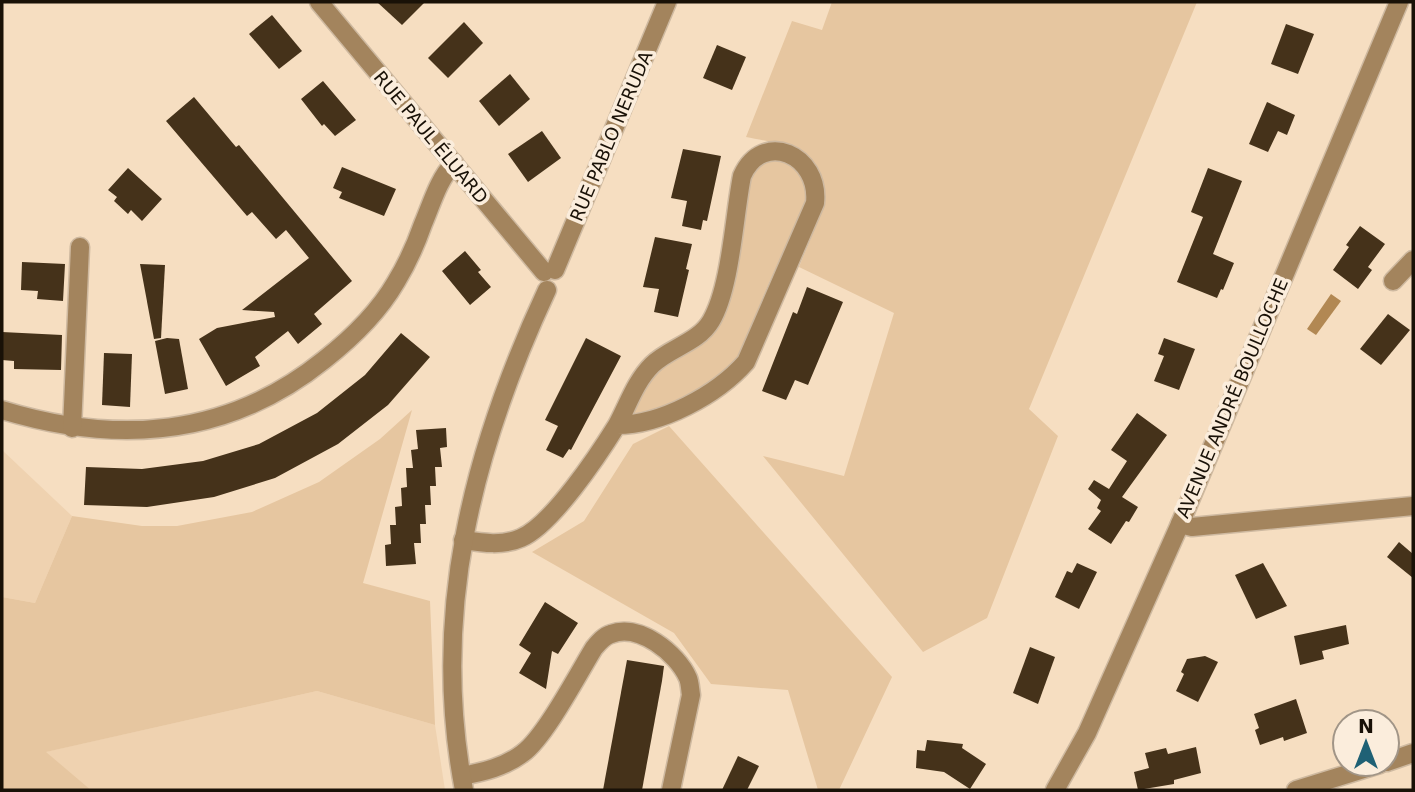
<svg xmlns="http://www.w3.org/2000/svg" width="1415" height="792" font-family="'DejaVu Sans',sans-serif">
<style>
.built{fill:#efd2b0}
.green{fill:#e6c6a0}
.water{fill:#b28853}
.building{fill:#45321a}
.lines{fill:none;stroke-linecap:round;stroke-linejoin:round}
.street-casing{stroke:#ceb9a0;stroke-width:21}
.street{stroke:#a3845d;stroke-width:18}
.labels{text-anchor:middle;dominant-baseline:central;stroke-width:7;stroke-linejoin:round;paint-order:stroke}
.street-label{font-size:18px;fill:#191107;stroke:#fbeddc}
</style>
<rect width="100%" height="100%" fill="#f6dec1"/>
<!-- built -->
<g class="built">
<polygon points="2,450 72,516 35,603 2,597"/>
<polygon points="317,691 435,725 445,790 91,790 45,752"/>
</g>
<!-- green -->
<g class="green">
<path d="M832 2H1197L1029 409 1058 436 987 618 923 652 763 456 844 476 894 313 799 267C811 235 841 184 808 157 792 144 765 141 746 137L792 21 822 30Z"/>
<path d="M773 159C785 160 793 163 800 173 820 203 790 236 778 263 765 291 753 320 743 350 721 385 674 411 633 416L630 413C651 372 662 365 701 342L753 172 760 163Z"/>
<polygon points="412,410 363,583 430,601 435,725 317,691 46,752 91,790 2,790 2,597 35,603 72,516 142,526 177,526 252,512 319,482 380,439"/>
<polygon points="669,426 892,677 839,790 818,790 788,690 711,684 674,633 532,552 584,521 633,444"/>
</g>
<!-- water -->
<polygon class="water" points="1331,294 1341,301 1316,335 1307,329"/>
<!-- building -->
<g class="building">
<polygon points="377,2 425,2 402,25"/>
<polygon points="272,15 302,51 279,69 249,34"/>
<polygon points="464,22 483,43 448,78 428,58"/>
<polygon points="1286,24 1314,34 1298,74 1271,64"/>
<polygon points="717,45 746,57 732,90 703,78"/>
<polygon points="510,74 530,99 499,126 479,101"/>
<polygon points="323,81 356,120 335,136 324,124 322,126 301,99"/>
<polygon points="194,97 236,147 239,145 352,281 314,314 322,324 298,344 288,331 255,357 260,366 226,386 199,339 217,328 275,317 274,312 242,310 309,258 286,230 276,239 252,212 247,216 166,121"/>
<polygon points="1267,102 1295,115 1287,135 1278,131 1268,152 1249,144"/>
<polygon points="542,131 561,158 528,182 508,154"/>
<polygon points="683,149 721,156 707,221 703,220 701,230 682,226 687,201 671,198"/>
<polygon points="342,167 396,189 384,216 339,198 342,192 333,188"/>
<polygon points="128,168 162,199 142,221 131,210 128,214 114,201 117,197 108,190"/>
<polygon points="1208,168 1242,181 1213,254 1234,263 1223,290 1221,289 1217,298 1177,282 1203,217 1191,212"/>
<polygon points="1360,226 1385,244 1368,267 1372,270 1358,289 1333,270 1349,247 1346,245"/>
<polygon points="655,237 692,244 686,269 689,270 678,317 654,312 659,289 643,287"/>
<polygon points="465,251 481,270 478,272 491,287 470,305 442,271"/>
<polygon points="22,262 65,264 63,301 37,299 38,291 21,290"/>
<polygon points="140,264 165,265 161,338 154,339"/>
<polygon points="807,287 843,302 808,385 795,380 786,400 762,391 793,312 797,314"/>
<polygon points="1388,314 1410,330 1381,365 1360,349"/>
<polygon points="2,332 62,335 61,370 14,369 14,361 2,360"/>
<polygon points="401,333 430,357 388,405 338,444 275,478 214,497 147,507 84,505 86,467 142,469 203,461 259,444 317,413 365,375"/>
<polygon points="167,338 179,339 188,389 165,394 155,341"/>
<polygon points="586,338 621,356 571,450 569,449 563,458 546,450 558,426 545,420"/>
<polygon points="1164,338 1195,349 1179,390 1154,381 1164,356 1158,354"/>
<polygon points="104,353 132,354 130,407 102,405"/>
<polygon points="1137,413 1167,435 1122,497 1138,507 1129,522 1126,521 1111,544 1088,529 1101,511 1097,508 1101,500 1088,489 1094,480 1109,489 1127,461 1111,450"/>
<polygon points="446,428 447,447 440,448 442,467 435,467 436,486 430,486 431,505 425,505 426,524 420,524 421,543 414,543 416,564 386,566 385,545 391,544 390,525 396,525 395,507 402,506 401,488 407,487 406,468 413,468 411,450 418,449 416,430"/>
<polygon points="1399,542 1413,554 1413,578 1387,557"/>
<polygon points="1077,563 1097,572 1079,609 1055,597 1067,571 1072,573"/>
<polygon points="1263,563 1287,606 1256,619 1235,575"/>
<polygon points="545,602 578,623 558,654 552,651 546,689 519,673 531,653 519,645"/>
<polygon points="1346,625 1349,644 1322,651 1324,659 1300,665 1294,636"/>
<polygon points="1030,647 1055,657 1038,704 1013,693"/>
<polygon points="1205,656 1218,662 1198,702 1176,691 1184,674 1181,672 1187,659"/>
<polygon points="627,660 664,666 662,681 642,790 603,790"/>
<polygon points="1296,699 1307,733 1284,741 1283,737 1260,745 1255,730 1259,728 1254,714"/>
<polygon points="927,740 963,744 962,748 986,764 970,789 944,772 916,768 917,750 925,751"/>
<polygon points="1196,747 1201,773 1174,780 1174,784 1138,790 1134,772 1149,768 1145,753 1166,748 1168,754"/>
<polygon points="738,756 759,766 747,790 722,790"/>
</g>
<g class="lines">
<defs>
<g id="street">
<polyline points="319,2 544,272"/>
<polyline points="555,270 667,2"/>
<polyline points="1393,281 1413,260"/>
<path d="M2 410C117 445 227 438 324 360 352 338 378 313 396 282 407 264 416 244 423 224 432 203 438 180 454 163"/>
<polyline points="72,428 80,247"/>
<polyline points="1180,524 1192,527 1413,506"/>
<path d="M463 540C483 543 503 546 521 538 552 525 599 454 617 425 628 405 635 382 652 365 669 348 698 343 711 321 731 287 734 216 742 176 763 129 820 155 815 203L746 362C717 395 661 425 617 425"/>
<polyline points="1387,762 1413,753"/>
<path d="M462 776C483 772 505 767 523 753 545 737 578 674 594 648 599 642 604 636 611 634 639 623 677 653 688 678 690 683 690 689 691 695L671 790"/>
<path d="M464 790C430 614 473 449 547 290"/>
<polyline points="1055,790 1087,733 1180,524 1399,2"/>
<polyline points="1296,790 1380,764"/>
</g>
</defs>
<!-- street casing -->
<use href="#street" class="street-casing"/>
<!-- street -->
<use href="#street" class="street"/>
</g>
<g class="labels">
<!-- street labels -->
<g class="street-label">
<text transform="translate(611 136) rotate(-67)">RUE PABLO NERUDA</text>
<text transform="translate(431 137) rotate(50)">RUE PAUL ÉLUARD</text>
<text transform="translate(1232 398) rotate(-67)">AVENUE ANDRÉ BOULLOCHE</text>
</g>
</g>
<!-- border -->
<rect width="1415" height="792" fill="none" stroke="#191107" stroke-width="7"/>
<!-- north arrow -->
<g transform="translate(1366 743)"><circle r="33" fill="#fbeddc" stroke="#a19587" stroke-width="2"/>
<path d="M0-5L12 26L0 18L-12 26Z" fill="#1f6175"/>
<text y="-10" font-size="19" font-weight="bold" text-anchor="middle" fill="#191107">N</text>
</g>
</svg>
